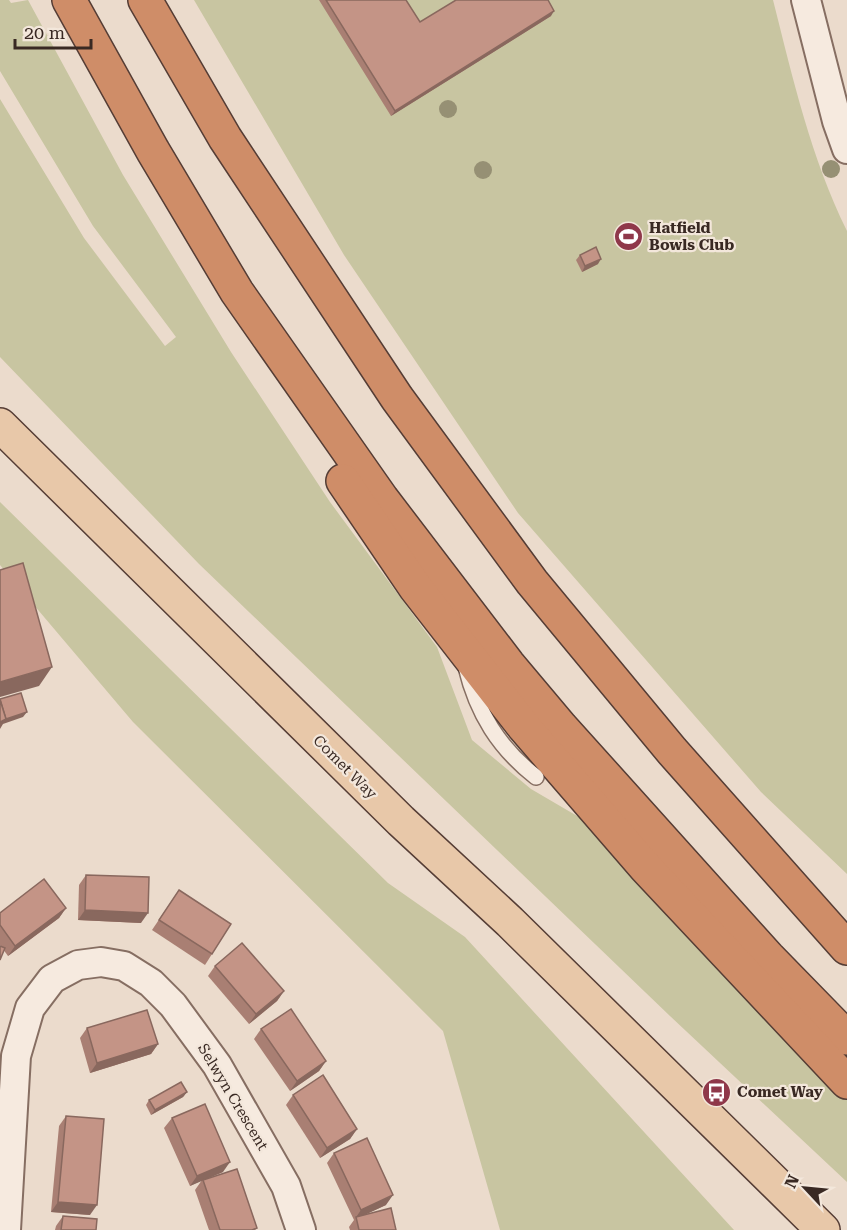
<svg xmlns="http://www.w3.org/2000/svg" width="847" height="1230" font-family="'Roboto Serif',serif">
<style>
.green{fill:#c8c5a1}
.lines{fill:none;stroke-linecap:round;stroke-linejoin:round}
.lane-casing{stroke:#866e62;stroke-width:18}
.street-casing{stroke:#866e62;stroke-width:32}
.primary-casing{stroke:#553d35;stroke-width:36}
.highway-casing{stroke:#553d35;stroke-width:36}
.lane{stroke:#f6eadf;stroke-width:15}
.street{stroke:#f6eadf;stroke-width:28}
.primary{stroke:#e8c8a9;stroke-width:33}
.highway{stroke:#cf8d68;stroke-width:33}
.tree{fill:#969074}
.wall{fill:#a97f73}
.shaded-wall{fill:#89685e}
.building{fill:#c49486;stroke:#89685e;stroke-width:1.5}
.labels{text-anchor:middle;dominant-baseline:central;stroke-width:4.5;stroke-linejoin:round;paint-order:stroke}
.poi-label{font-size:15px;font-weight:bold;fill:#392923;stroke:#f3e7db;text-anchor:start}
.street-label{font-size:15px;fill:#392923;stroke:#f3e7db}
</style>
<rect width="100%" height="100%" fill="#ebdbcc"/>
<!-- green -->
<g class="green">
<polygon points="0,0 9,0 11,3 28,0 123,175 231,352 330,502 437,647 472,740 531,789 584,820 847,1097 847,1182 670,1016 199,564 0,357 0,99 84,238 165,346 176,337 93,226 0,71"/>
<path d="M194 0H773C793 79 811 158 847 231V874L761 792 518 513 344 255Z"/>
<polygon points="0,502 388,883 465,937 734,1230 500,1230 443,1031 133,722 0,565"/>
</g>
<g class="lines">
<defs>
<path id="lane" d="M466 667C477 713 499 748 536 777"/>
<g id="street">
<polyline points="806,0 837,121 847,149"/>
<polyline points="6,1230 16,1056 30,1008 52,979 78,965 101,962 124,966 151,983 173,1005 217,1065 286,1186 301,1230"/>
</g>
<polyline id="primary" points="0,425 401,821 510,922 823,1230"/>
<g id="highway">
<polyline points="69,0 153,151 237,292 382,499 508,664 561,727 768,957 847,1038"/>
<polyline points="145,0 225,138 397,398 532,582 672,751 847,948"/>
<polyline points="343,481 415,587 524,727 646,868 847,1082"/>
</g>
</defs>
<!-- lane casing -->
<use href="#lane" class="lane-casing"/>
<!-- street casing -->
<use href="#street" class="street-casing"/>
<!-- primary casing -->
<use href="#primary" class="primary-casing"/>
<!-- highway casing -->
<use href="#highway" class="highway-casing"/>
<!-- lane -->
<use href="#lane" class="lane"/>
<!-- street -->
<use href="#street" class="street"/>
<!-- primary -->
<use href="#primary" class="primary"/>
<!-- highway -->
<use href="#highway" class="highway"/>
</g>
<!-- trees -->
<g class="tree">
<circle cx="448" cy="109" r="9"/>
<circle cx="831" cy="169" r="9"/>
<circle cx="483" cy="170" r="9"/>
</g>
<!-- wall -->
<g class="wall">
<polygon points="319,0 406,0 420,22 551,16 391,116"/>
<polygon points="580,255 598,264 582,272 576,260"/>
<polygon points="86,875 141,923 78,920 79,885"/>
<polygon points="179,890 212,954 205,965 152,930"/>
<polygon points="66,908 59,918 8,956 0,945 0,913"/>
<polygon points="215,966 284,991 277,1001 249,1024 208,976"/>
<polygon points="87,1028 158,1044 151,1054 90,1073 80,1038"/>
<polygon points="261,1029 326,1061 319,1071 290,1091 254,1039"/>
<polygon points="187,1092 183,1097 151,1115 146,1105 149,1100"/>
<polygon points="293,1095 357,1129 350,1139 320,1158 286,1105"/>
<polygon points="66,1116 90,1215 51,1212 59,1126"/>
<polygon points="172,1118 223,1172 203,1180 256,1230 209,1230 195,1190 202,1180 190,1186 164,1128"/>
<polygon points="334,1153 386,1205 366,1214 396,1230 350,1230 349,1227 354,1220 327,1163"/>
<polygon points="63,1216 96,1230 55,1230 56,1226"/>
</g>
<!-- shaded-wall -->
<g class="shaded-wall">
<polygon points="554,11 551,16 391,116 395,111"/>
<polygon points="601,259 598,264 582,272 585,266"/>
<polygon points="52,667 39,686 0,697 0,682"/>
<polygon points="27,712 23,717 3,724 0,729 0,721"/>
<polygon points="66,908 59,918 8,956 15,946"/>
<polygon points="85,910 148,913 141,923 78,920"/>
<polygon points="284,991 277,1001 249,1024 256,1014"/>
<polygon points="158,1044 151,1054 90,1073 97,1063"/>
<polygon points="326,1061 319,1071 290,1091 297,1081"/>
<polygon points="187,1092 183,1097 151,1115 155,1110"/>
<polygon points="357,1129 350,1139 320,1158 327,1148"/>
<polygon points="230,1162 223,1172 190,1186 197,1176"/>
<polygon points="393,1195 386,1205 356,1219 356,1217 354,1220 361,1210"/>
<polygon points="58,1202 97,1205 90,1215 51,1212"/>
</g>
<!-- building -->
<g class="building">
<polygon points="326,0 406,0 420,22 456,0 548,0 554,11 395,111"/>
<polygon points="596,247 601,259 585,266 580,255"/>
<polygon points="23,563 52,667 0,682 0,570"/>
<polygon points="21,693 27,712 6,719 0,699"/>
<polygon points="0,700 6,719 0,722"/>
<polygon points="86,875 149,877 148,913 85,910"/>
<polygon points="44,879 66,908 15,946 0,925 0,913"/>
<polygon points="179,890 231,924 212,954 159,920"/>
<polygon points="242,943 284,991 256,1014 215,966"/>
<polygon points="0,946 5,948 0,960"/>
<polygon points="291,1009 326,1061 297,1081 261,1029"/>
<polygon points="147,1010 158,1044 97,1063 87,1028"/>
<polygon points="323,1075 357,1129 327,1148 293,1095"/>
<polygon points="181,1082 187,1092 155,1110 149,1100"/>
<polygon points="205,1104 230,1162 197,1176 172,1118"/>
<polygon points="66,1116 104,1119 97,1205 58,1202"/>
<polygon points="367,1138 393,1195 361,1210 334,1153"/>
<polygon points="237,1169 257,1228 252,1230 220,1230 203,1180"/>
<polygon points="391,1208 396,1230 359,1230 356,1217"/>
<polygon points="63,1216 97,1219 96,1230 61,1230"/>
</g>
<!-- icons -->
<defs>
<symbol id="stadium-disc" viewBox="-11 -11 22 22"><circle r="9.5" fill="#8f384a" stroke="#f3e7db"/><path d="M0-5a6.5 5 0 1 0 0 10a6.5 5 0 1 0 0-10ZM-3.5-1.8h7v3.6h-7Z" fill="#fff"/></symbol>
<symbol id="bus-disc" viewBox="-11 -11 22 22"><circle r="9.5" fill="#8f384a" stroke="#f3e7db"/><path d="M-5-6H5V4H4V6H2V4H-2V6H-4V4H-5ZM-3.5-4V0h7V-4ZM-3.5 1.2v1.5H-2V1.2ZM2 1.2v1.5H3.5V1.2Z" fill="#fff"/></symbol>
</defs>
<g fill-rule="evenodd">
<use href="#stadium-disc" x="612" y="220" width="33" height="33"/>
<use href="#bus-disc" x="700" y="1076" width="33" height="33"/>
</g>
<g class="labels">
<!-- poi labels -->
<g class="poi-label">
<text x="649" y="228">Hatfield<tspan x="649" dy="17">Bowls Club</tspan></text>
<text x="737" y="1092">Comet Way</text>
</g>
<!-- street labels -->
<g class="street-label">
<text transform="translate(345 767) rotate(45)">Comet Way</text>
<text transform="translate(233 1097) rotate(59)">Selwyn Crescent</text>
</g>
</g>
<!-- north arrow -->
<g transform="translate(805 1188) rotate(296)" stroke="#f3e7db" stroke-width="4.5" paint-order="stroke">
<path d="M0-4.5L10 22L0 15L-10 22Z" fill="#392923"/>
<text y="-9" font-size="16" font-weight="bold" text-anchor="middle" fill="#392923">N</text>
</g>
<!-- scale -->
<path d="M15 39v9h76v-9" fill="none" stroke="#392923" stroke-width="3"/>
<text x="24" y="39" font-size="18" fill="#392923" stroke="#f3e7db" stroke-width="4.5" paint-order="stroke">20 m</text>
</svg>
